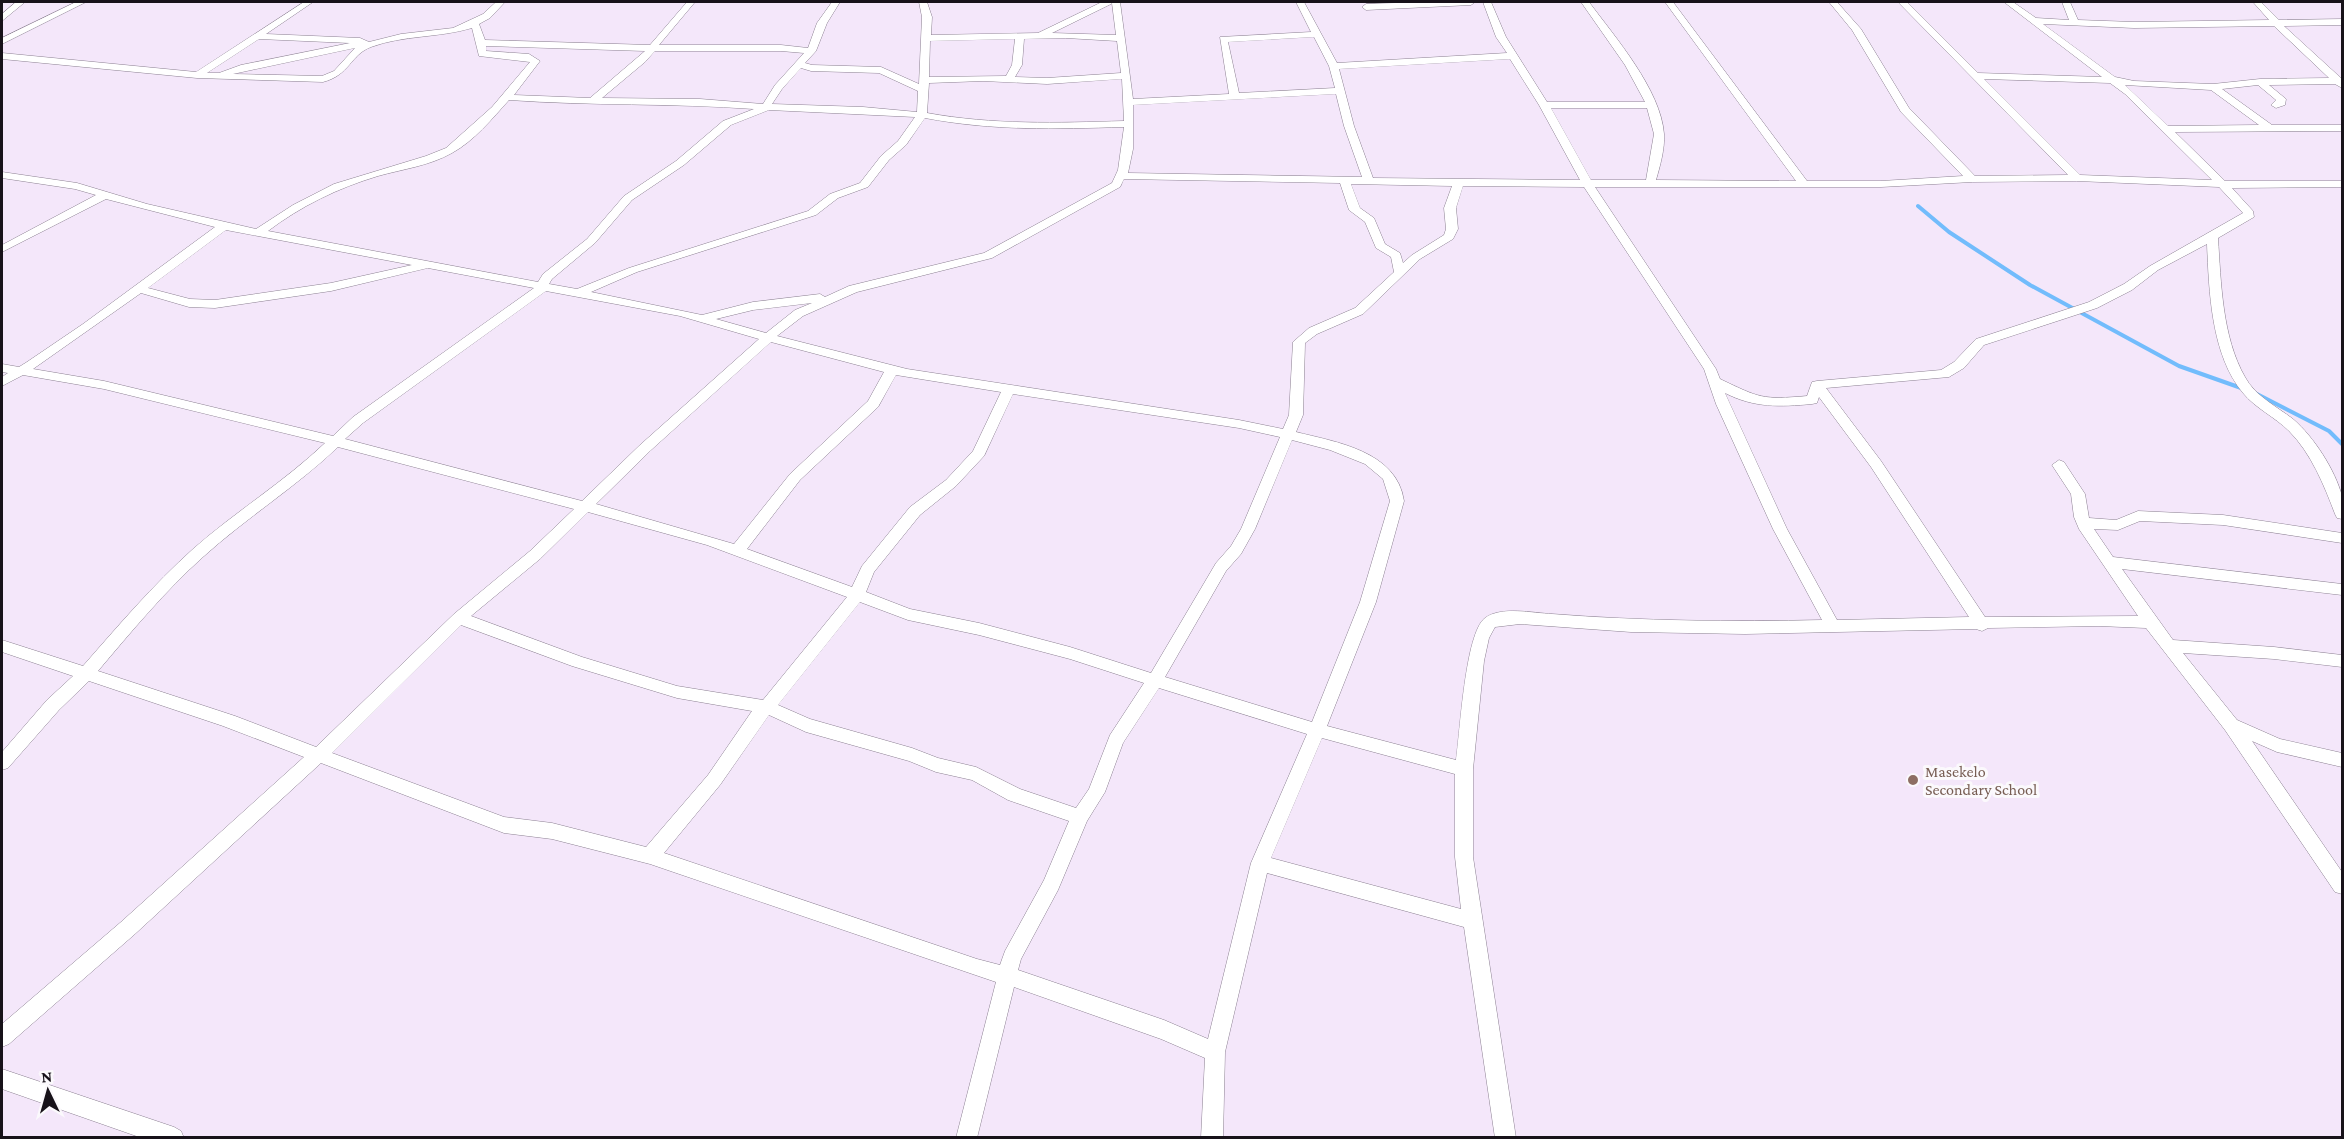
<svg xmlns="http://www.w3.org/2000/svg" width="2344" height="1139" font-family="'Crimson Pro',serif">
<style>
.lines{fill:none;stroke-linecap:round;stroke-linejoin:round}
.stream{stroke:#72bcfc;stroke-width:4}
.minor-casing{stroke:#8c8192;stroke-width:1}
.minor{fill:#fff;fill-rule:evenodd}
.education-dot{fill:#8d6e63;stroke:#fbf9fc;stroke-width:2}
.labels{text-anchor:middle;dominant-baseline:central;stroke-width:6;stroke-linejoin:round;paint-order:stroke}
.education-label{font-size:16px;fill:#785e54;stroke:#fbf9fc;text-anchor:start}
</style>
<rect width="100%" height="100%" fill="#f4e7fa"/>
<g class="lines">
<!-- stream -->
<g class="stream">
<polyline points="1918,206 1949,232 2030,285 2179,366 2244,389"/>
<polyline points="2255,393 2329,431 2342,444"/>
</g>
<defs>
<g id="minor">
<polygon points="16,2 25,2 2,21 2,14"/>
<polygon points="76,2 86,2 2,44 2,38"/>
<path d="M304 2H313L266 34 360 38 369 42 401 34 453 28 483 14 496 2H505L490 18 479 24 485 40 650 45 687 2H695L659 45H781L808 48 817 23 832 2H840L827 23 816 51 805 63 812 65 881 67 919 84 922 17 919 2H927L932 17 931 35 1038 33 1102 2H1120L1133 99 1229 94 1220 37 1311 32 1296 2H1304L1337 63 1507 53 1496 37 1483 2H1491L1506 37 1547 102H1645L1625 65 1581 2H1589C1615 37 1661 90 1664 134 1665 149 1660 166 1656 180L1796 181 1665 2H1673L1807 181H1881L1963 176 1901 112 1852 30 1829 2H1837L1861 29 1909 108 1975 176 2068 175 1898 2H1907L1978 73 2102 77 2004 2H2013L2036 18 2069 20 2062 2H2070L2078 20 2134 22 2269 20 2253 2H2261L2279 20 2342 19V25L2284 26 2342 79V88L2335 84 2269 85 2286 99 2285 105 2276 108 2271 105 2276 100 2258 85 2222 89 2272 125H2342V131L2175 132 2225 181H2342V187L2232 188 2253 211 2254 217 2218 238C2221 282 2222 337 2245 377 2255 396 2276 406 2293 419 2314 437 2335 470 2342 496 2344 503 2342 512 2342 519L2337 518 2335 514C2324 485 2311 453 2289 431 2275 417 2255 408 2243 393 2211 355 2209 291 2207 244L2158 270 2132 290 2097 308 1984 345 1964 368 1949 377 1826 388 1881 461 1985 617 2138 616 2079 529 2074 517 2071 494 2052 465 2059 460 2064 462 2085 494 2089 518 2116 520 2138 511 2223 515 2342 533V543L2223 525 2140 521 2118 530 2094 529 2113 557 2342 584V595L2122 569 2173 640 2274 647 2342 655V667L2274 659 2183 653 2237 720 2280 739 2342 753V767L2277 752 2252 741 2342 872V894L2335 892 2225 730 2146 628 2099 626 1988 628 1982 631 1976 629 1745 634 1631 632 1520 624 1495 627 1489 638 1484 661 1473 769V857L1516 1138H1495L1464 927 1267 873 1225 1052 1223 1138H1201L1205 1058 1161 1039 1014 987 977 1138H956L996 982 650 864 552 839 504 833 321 763 135 934 9 1044 2 1047V1024L121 922 304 757 223 726 89 681 59 710 8 768 2 770V752L47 700 73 676 2 652V640L83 666C118 626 153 585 193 549 235 512 284 482 325 443L104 389 23 375 2 386V377L8 373 2 372V364L19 367 27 362 83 324 215 227 106 199 2 252V245L96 195 75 189 2 178V172L77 183 147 204 256 229 293 205 334 184 426 156 446 148 492 107 530 62 479 56 472 28C439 38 403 35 371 47 350 55 350 75 323 82L197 78 2 59V53L196 72ZM1112 3 1116 35 1052 33 1111 4ZM2043 24 2134 28 2274 26 2329 78 2260 79 2213 84 2134 81 2115 77ZM1314 37 1329 66 1335 88 1239 93 1228 42ZM1066 38 1117 41 1121 73 1047 78 1015 77 1022 65 1024 39ZM259 39 350 43 241 65 219 73H207ZM1015 39 1012 65 1006 76 929 77 930 41ZM486 46 645 51 590 98 514 95 540 61 529 54 486 51ZM355 48 334 71 322 76 233 74ZM655 51H781L804 53 775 85 763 104 700 99 602 98 645 62ZM1510 59 1539 105 1580 180 1373 178 1354 126 1339 69ZM801 68 811 71 879 73 918 91 917 112 863 107 772 104 782 89ZM1122 79 1124 121C1057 123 993 125 927 113L929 83 983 81 1047 84ZM1984 79 2110 83 2125 94 2212 180 2080 175ZM2125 85 2211 90 2259 125 2168 126ZM1336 94 1344 126 1362 177 1128 173 1133 149V105ZM509 100C591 106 672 103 754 109L723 121 676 161 624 196 587 239 543 274 538 282 268 231C301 206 338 188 378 176 403 169 429 166 452 153 474 141 492 119 509 100ZM1551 108H1647L1654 134 1646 180H1591ZM769 110 915 117 898 141 881 156 860 183 830 194 808 211 629 268 577 289 549 284 552 279 595 243 632 200 684 165 731 125ZM925 118C993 131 1055 129 1124 127L1118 170 1112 183 984 253 849 286 825 297 820 294 753 302 702 315 591 292 637 272 816 215 838 198 868 187 889 160 906 145ZM1124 179 1340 183 1349 210 1365 222 1376 248 1391 257 1394 272 1355 308 1309 328 1293 342 1289 415 1283 429 1239 420 907 369 777 336 803 316 857 292 992 258 1120 187ZM2077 181 2219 187 2243 213 2150 266 2124 284 2089 302 1976 339 1954 362 1941 370 1817 381 1812 382 1807 396C1762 400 1760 398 1720 379L1716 369 1595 187H1881L1972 182ZM1351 184 1452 186 1444 208 1446 229 1444 235 1412 255 1403 263 1400 253 1385 244 1374 218 1360 208ZM1463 186 1584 187 1704 369 1716 404 1773 529 1822 620C1732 622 1642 621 1552 614 1533 613 1501 606 1485 618 1465 633 1460 733 1456 760L1327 726 1376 602 1404 501C1397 451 1336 442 1296 432L1303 415 1305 343 1317 334 1363 314 1420 259 1453 239 1458 229 1456 208ZM226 230 412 265 331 283 215 300 190 299 148 288ZM428 268 534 288 353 417 333 436 104 381 33 369 141 293 189 307 215 308 331 291ZM546 291 680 316 759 339 640 445 582 501 345 439 363 423ZM812 303 795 310 766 333 716 319 753 310ZM771 342 884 372 868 401 790 474 734 544 596 504 650 451ZM896 375 1001 392 973 451 946 480 910 507 862 566 852 587 747 549 800 480 878 407ZM1725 393C1754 408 1780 407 1812 404L1817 403 1819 397 1871 467 1969 617 1837 620 1787 529ZM1013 394 1239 428 1280 437 1241 529 1231 546 1216 563 1151 673 1070 647 979 623 910 609 866 592 874 572 920 515 956 486 984 456ZM1292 440 1330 450 1365 464 1383 479 1390 501 1360 602 1312 722 1165 677 1226 571 1241 554 1255 529ZM338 447 574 509 530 551 454 614 316 747 235 716 98 671C131 632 165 591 203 557 246 518 296 487 338 447ZM588 512 707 545 847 597 763 700 677 686 582 657 471 616 540 559ZM860 602 908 620 979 635 1070 659 1144 683 1110 735 1089 789 1076 808 1020 789 976 767 938 758 912 748 810 719 778 705ZM461 625 572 666 677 698 752 711 708 775 646 847 552 823 504 817 332 753ZM1159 688 1307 734 1251 863 1208 1039 1164 1020 1018 970 1021 959 1058 890 1087 821 1105 792 1123 743ZM769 715 806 732 909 761 936 772 972 780 1008 800 1069 821 1044 880 1005 951 1000 965 977 959 664 853 720 785ZM1322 738 1455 774V857L1461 909 1271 858Z"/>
<polygon points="1425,2 1475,2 1471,5 1366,10 1362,7 1366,4"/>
<polygon points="2,1069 174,1127 181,1131 184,1138 142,1138 2,1089"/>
</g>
</defs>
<!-- minor casing -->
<use href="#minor" class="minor-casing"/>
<!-- minor -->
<use href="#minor" class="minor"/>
</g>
<!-- markers -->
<circle class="education-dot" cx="1913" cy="780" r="6"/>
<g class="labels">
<!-- education labels -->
<g class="education-label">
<text x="1925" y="771">Masekelo<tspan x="1925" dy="18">Secondary School</tspan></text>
</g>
</g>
<!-- border -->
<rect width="2344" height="1139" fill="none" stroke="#171219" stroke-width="6"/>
<!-- north arrow -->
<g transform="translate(48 1091) rotate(355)" stroke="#fbf9fc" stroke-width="4.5" paint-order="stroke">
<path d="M0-4.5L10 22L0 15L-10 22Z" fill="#171219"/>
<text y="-9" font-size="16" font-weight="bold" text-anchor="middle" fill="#171219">N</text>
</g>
</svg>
